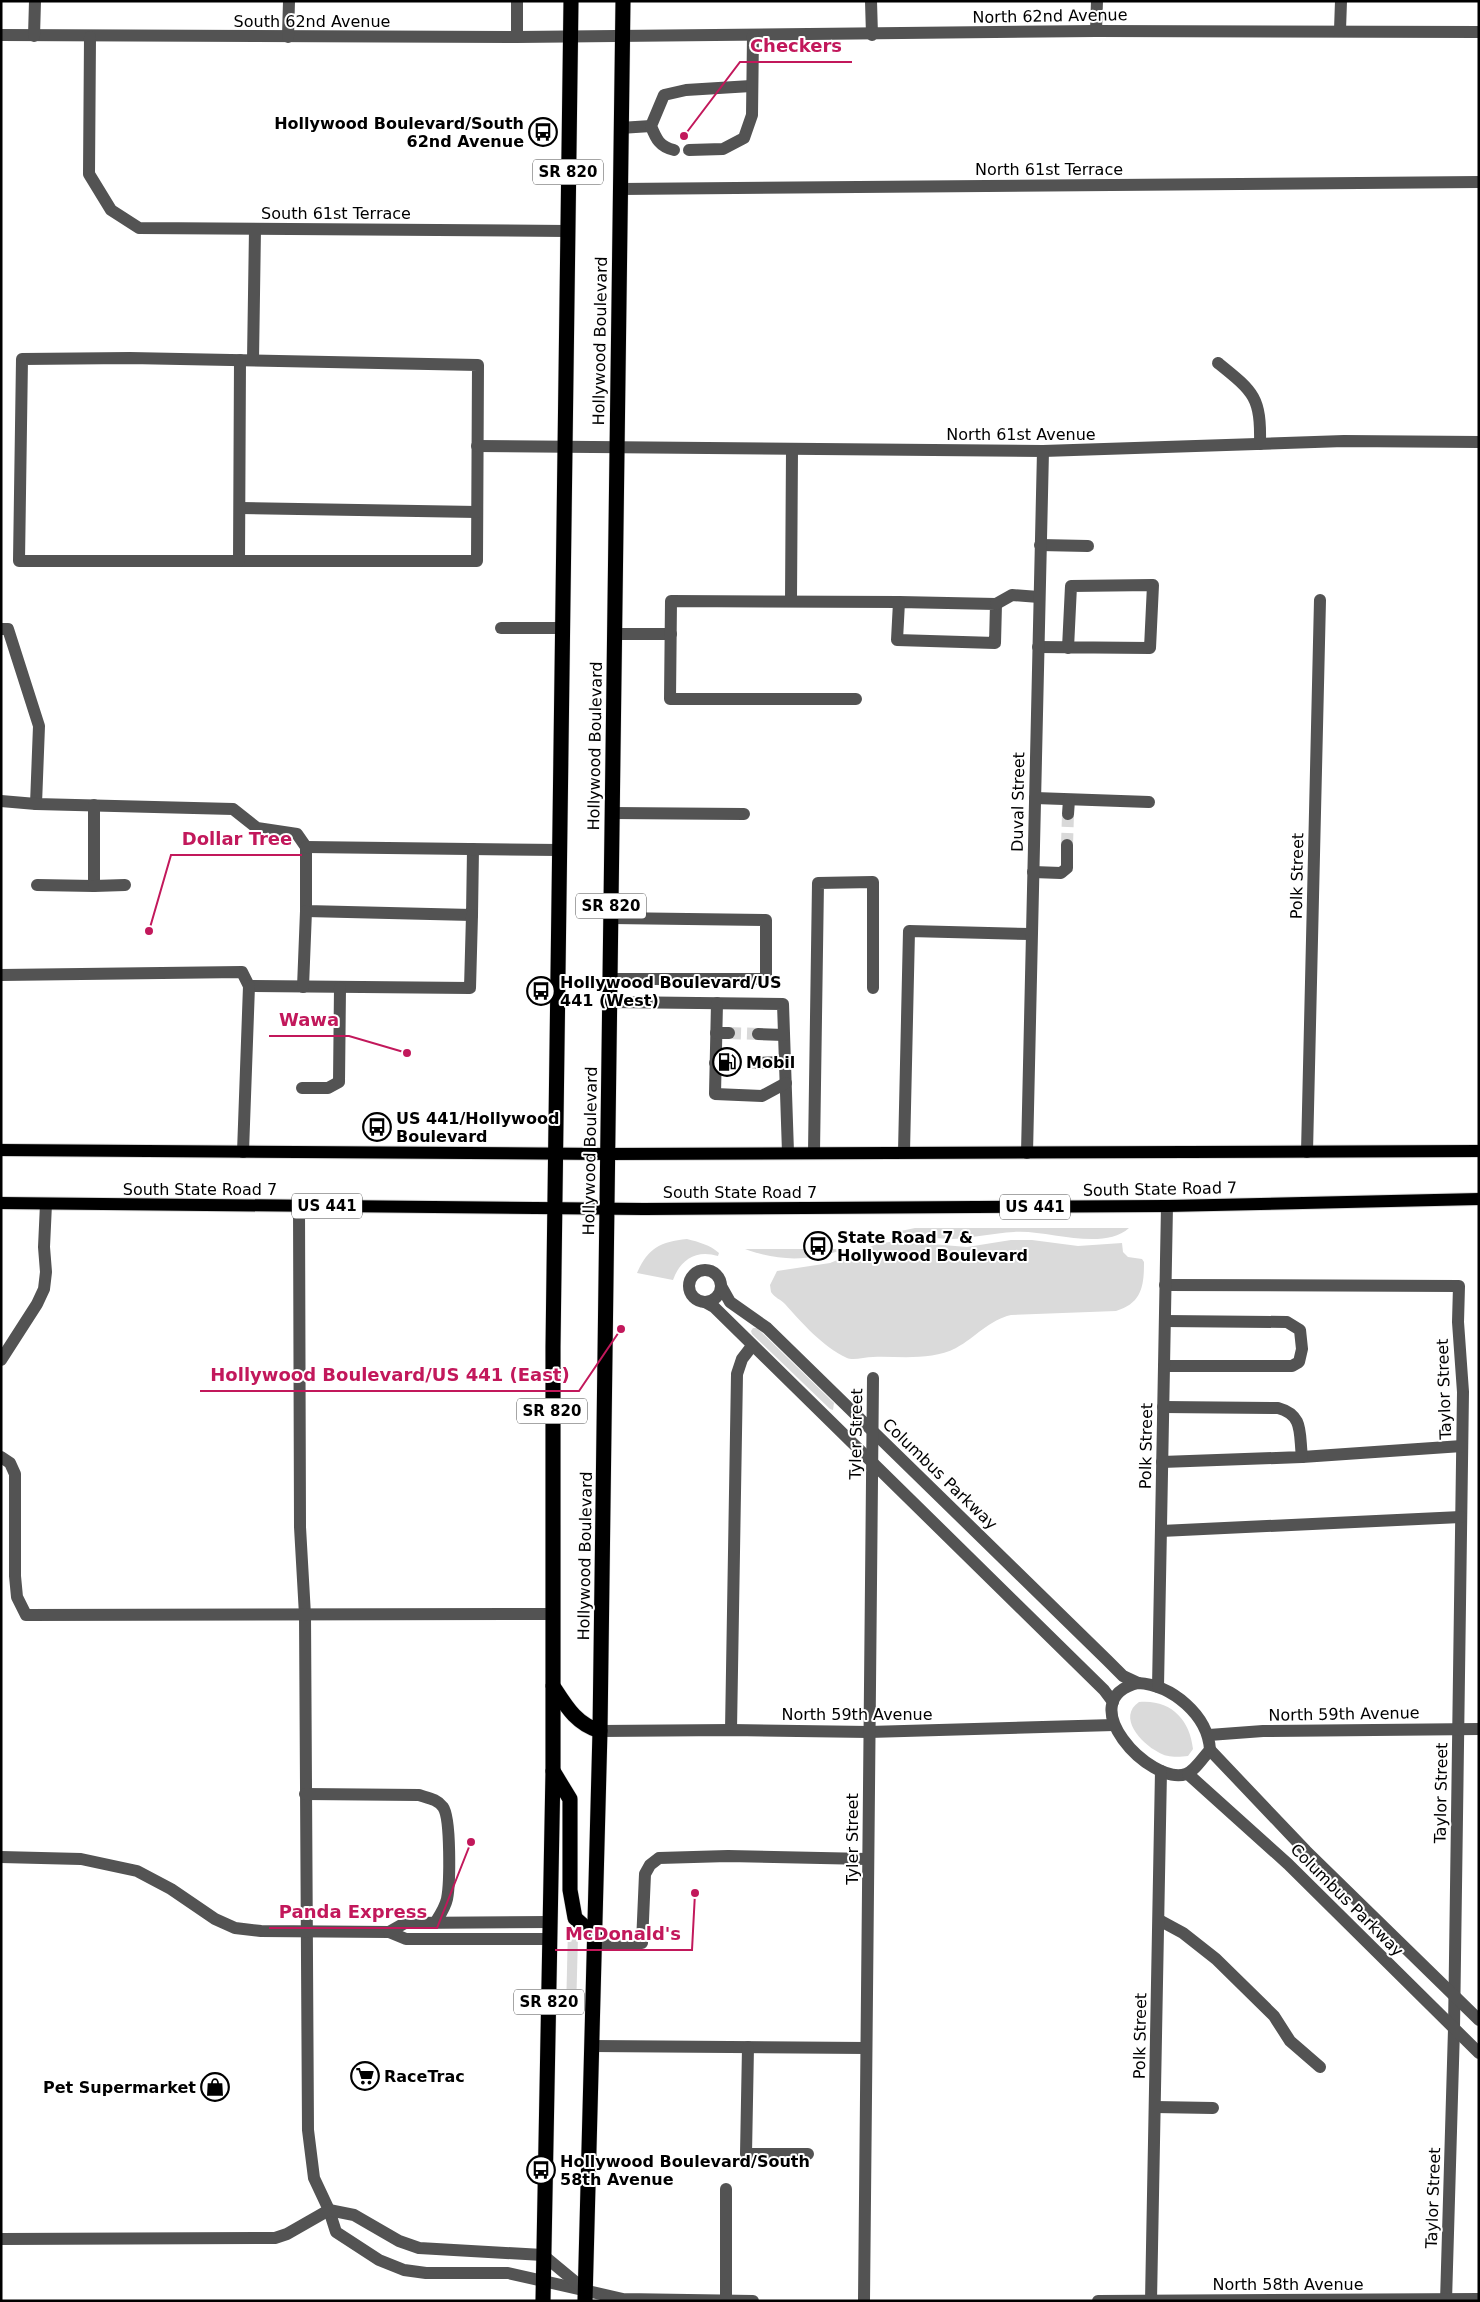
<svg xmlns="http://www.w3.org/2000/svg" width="1480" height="2302" font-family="'DejaVu Sans',sans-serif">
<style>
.green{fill:#dadada}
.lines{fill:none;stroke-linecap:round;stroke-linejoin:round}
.minor-tunnel{stroke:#d9d9d9;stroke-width:12;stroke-dasharray:12 6;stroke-linecap:butt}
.major-casing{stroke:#dbdbdb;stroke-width:14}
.highway-casing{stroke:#dbdbdb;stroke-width:16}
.minor{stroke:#535353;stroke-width:12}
.major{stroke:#000;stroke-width:12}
.highway{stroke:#000;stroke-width:15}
.labels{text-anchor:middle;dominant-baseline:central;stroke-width:4;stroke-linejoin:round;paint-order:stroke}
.shield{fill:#fff;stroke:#4c4c4c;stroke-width:1}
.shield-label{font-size:15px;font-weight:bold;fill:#000}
.street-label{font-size:16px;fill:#000;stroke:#fff}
.poi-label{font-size:16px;font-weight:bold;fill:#000;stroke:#fff;text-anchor:start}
.leader{fill:none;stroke:#c2185b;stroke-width:2}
.callout-dot{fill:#c2185b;stroke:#fff;stroke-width:2}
.callout-label{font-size:18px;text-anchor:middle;font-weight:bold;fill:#c2185b;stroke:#fff;stroke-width:4;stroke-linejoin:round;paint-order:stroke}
</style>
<rect width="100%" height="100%" fill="#fff"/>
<!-- green -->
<g class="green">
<path d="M915 1228H1129C1102 1252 1046 1229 1014 1232 993 1233 973 1238 953 1239 933 1239 915 1234 896 1232Z"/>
<path d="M687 1239C699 1242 710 1245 719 1253L718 1256C696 1249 680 1260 673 1280L637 1273C648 1248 660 1242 687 1239Z"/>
<path d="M1011 1240H1032L1078 1246 1122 1243 1123 1252 1128 1257 1142 1259 1144 1262C1144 1286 1142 1303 1116 1311L1011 1315C989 1320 976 1337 956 1348 931 1361 900 1356 873 1357 865 1357 853 1361 847 1358 823 1347 801 1322 785 1304 780 1299 775 1298 771 1292L770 1285 777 1271 830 1263 877 1244 896 1241 967 1247Z"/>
<path d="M745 1249H845C810 1261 780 1262 745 1249Z"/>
<polygon points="753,1328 757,1328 834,1403 833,1410 830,1409 752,1334 751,1331"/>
<path d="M1139 1702C1170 1699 1190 1719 1193 1749L1188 1756C1179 1757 1167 1758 1158 1752 1141 1743 1117 1717 1139 1702Z"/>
<polygon points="568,1927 578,1936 576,2012 566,2012"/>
</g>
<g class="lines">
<!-- minor-tunnel -->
<g class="minor-tunnel">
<polyline points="1067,845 1068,814"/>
<polyline points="729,1033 758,1034"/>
<polyline points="729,1063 758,1063"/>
</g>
<defs>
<g id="major">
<polyline points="1,1150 607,1154 1479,1151"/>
<polyline points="1,1203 644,1209 1167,1206 1479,1199"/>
</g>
<g id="highway">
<path d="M553 1686C566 1706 576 1724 600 1731"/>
<polyline points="553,1771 570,1799 570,1890 575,1918 585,1927 595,1932"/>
<polyline points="543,2301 553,1771 553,1347 571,1"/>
<polyline points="585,2301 600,1731 623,1"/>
</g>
</defs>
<!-- major casing -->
<use href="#major" class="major-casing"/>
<!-- highway casing -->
<use href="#highway" class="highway-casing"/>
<!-- minor -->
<g class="minor">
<polyline points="517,1 517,37"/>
<polyline points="871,1 872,35"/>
<polyline points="1340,30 1341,1"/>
<polyline points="1096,31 1097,1"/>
<polyline points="1,35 517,37 1096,31 1479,32"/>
<polyline points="34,36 35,1"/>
<polyline points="90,37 89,174 111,210 139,228 567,231"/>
<polyline points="288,37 289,1"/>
<polyline points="620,128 651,126"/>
<path d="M674 150C660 147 656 139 651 126L664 95 686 90 751 86"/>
<polyline points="689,150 723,149 744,138 752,115 753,35"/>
<polyline points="620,189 1479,182"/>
<polygon points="130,358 478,365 477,561 19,561 22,359"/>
<polyline points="253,360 255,229"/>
<path d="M1218 363C1254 392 1261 397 1260 444"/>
<polyline points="477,446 1043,451 1344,441 1479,442"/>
<polyline points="240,508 477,512"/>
<polyline points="1040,545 1088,546"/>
<polyline points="239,561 240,360"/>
<polyline points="791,600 792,450"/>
<polygon points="899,602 996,604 995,643 897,640"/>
<polyline points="996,604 1012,595 1039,597"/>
<polyline points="501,628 562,628"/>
<polyline points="1,629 8,629 39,726 36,804"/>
<polyline points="614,634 671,634"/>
<polyline points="1038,647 1150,648 1153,585 1071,586 1068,648"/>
<polyline points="856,699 670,699 671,601 899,602"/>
<polyline points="1035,798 1149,802"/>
<polyline points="1,801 36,804 233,809 257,828 297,834 306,847 306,911 472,915 473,849"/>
<polyline points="612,813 744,814"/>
<polyline points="1068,814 1069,800"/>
<polyline points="306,847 559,850"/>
<polyline points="1033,872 1061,873 1067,868 1067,845"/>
<polyline points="37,885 94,886 94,805"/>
<polyline points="94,886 125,885"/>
<polyline points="1,975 242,972 249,986 470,988 472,915"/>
<polyline points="610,979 766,979 766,920 611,918"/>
<polyline points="303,987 306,911"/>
<polyline points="609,1002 783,1004 788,1152"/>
<polyline points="717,1003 715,1094 762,1096 786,1083"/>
<polyline points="716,1033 729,1033"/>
<polyline points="758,1034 784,1035"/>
<polyline points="715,1063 729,1063"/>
<polyline points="758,1063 785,1062"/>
<polyline points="302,1088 328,1088 339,1082 340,988"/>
<polyline points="243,1152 249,986"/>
<polyline points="814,1152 818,883 873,882 873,988"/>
<polyline points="904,1152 909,931 1031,934"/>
<polyline points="1307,1152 1320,600"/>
<polyline points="1027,1153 1043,451"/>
<polyline points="299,1205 300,1527 305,1615 308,2130 314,2178 329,2210 336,2232 379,2260 404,2270 426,2273 508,2273 623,2299 753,2301"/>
<circle cx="705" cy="1286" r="16"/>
<polyline points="1165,1285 1459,1286 1458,1322 1463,1392 1454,2029 1446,2301"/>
<polyline points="721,1286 730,1302 767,1328 1107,1660 1123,1676 1138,1683"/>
<polyline points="705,1302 714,1307 1104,1690 1113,1702"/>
<polyline points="1,1360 37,1304 44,1289 46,1272 44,1247 46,1204"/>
<polyline points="1164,1366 1292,1366 1299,1362 1302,1349 1300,1330 1287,1322 1165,1321"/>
<polyline points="1,1457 10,1463 15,1474 15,1576 17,1597 26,1615 552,1614"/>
<polyline points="1302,1457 1462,1446"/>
<path d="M1162 1462 1302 1457C1299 1433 1304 1415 1278 1408L1163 1407"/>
<polyline points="1161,1531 1461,1517"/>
<path d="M1138 1683C1172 1685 1208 1715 1210 1750 1204 1756 1195 1771 1186 1774 1150 1786 1070 1700 1138 1683Z"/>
<polyline points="1158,1687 1167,1206"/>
<polyline points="731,1730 737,1374 742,1359 752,1346"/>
<polyline points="600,1731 731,1730 869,1732 1114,1725"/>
<polyline points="1209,1735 1263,1731 1479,1729"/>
<polyline points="1210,1750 1306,1851 1479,2020"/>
<polyline points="1188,1774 1288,1864 1479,2053"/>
<path d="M305 1794 419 1795C428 1798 437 1799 443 1807 451 1818 450 1884 447 1899 445 1908 440 1915 435 1923"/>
<polyline points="1,1857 81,1859 137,1871 171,1889 215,1919 235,1928 261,1931 389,1932 406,1939 550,1939"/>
<polyline points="1159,1920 1183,1933 1216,1959 1274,2016 1290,2041 1320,2067"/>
<polyline points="389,1932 405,1923 550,1922"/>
<polyline points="595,1943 642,1943 645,1874 650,1865 659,1858 728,1856 868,1859"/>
<polyline points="592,2046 866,2048"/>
<polyline points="748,2047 746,2154 808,2154"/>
<polyline points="1155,2107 1213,2108"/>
<polyline points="726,2189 726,2301"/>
<polyline points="1,2239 275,2238 287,2234 329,2210 354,2215 399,2241 419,2248 543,2255 584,2289"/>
<polyline points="864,2301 873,1378"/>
<polyline points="1098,2301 1479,2299"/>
<polyline points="1151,2301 1161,1771"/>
</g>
<!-- major -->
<use href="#major" class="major"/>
<!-- highway -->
<use href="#highway" class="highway"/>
</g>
<!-- icons -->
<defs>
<symbol id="bus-ring" viewBox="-11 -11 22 22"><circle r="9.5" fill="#fff" stroke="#000" stroke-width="1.5"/><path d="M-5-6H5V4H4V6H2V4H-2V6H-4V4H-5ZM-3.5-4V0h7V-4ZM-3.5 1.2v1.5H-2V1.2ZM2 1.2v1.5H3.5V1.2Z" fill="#000"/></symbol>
<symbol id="fuel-ring" viewBox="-11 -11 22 22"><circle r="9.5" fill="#fff" stroke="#000" stroke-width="1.5"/><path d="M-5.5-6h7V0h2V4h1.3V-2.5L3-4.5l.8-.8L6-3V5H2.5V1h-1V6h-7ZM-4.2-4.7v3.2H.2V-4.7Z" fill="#000"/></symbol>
<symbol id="supermarket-ring" viewBox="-11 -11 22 22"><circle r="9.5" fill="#fff" stroke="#000" stroke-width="1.5"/><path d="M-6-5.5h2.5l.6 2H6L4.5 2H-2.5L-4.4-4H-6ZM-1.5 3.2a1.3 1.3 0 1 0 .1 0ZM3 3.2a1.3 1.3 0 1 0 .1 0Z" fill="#000"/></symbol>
<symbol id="shop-ring" viewBox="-11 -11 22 22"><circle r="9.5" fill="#fff" stroke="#000" stroke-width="1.5"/><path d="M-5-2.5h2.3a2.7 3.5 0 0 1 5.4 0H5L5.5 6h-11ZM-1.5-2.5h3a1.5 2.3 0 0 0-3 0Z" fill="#000"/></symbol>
</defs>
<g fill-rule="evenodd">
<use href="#bus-ring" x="527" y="116" width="32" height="32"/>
<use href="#bus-ring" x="525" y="975" width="32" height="32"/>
<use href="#fuel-ring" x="711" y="1046" width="32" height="32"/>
<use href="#bus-ring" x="361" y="1111" width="32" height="32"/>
<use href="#bus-ring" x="802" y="1230" width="32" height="32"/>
<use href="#supermarket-ring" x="349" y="2060" width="32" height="32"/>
<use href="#shop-ring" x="199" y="2071" width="32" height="32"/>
<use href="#bus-ring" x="525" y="2154" width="32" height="32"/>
</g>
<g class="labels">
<!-- shield labels -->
<g class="shield">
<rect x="533" y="159.5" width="70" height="25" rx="4"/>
<rect x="576" y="893.5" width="70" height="25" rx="4"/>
<rect x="292" y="1193.5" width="70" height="25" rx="4"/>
<rect x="1000" y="1194.5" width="70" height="25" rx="4"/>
<rect x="517" y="1398.5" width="70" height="25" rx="4"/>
<rect x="514" y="1989.5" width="70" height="25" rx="4"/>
</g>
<g class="shield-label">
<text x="568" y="172">SR 820</text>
<text x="611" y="906">SR 820</text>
<text x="327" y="1206">US 441</text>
<text x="1035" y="1207">US 441</text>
<text x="552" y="1411">SR 820</text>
<text x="549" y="2002">SR 820</text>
</g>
<!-- street labels -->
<g class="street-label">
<text transform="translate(1050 16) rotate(-1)">North 62nd Avenue</text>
<text x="312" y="21">South 62nd Avenue</text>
<text x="1049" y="169">North 61st Terrace</text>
<text x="336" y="213">South 61st Terrace</text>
<text transform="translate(600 341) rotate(-89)">Hollywood Boulevard</text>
<text x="1021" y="434">North 61st Avenue</text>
<text transform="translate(595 746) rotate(-89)">Hollywood Boulevard</text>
<text transform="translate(1018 802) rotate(-89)">Duval Street</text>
<text transform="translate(1297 876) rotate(-89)">Polk Street</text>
<text transform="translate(590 1151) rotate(-89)">Hollywood Boulevard</text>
<text x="200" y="1189">South State Road 7</text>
<text transform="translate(1160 1189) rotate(-1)">South State Road 7</text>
<text x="740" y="1192">South State Road 7</text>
<text transform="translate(1444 1389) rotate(-92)">Taylor Street</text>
<text transform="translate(856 1434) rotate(-89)">Tyler Street</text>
<text transform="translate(1146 1446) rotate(-89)">Polk Street</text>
<text transform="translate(940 1474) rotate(44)">Columbus Parkway</text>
<text transform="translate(585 1556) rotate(-89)">Hollywood Boulevard</text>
<text x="857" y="1714">North 59th Avenue</text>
<text transform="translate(1344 1714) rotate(-1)">North 59th Avenue</text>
<text transform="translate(1441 1793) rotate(-89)">Taylor Street</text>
<text transform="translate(852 1839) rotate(-90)">Tyler Street</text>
<text transform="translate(1347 1900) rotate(45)">Columbus Parkway</text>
<text transform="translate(1140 2036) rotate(-89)">Polk Street</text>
<text transform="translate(1433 2198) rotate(-88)">Taylor Street</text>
<text x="1288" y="2284">North 58th Avenue</text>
</g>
<!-- poi labels -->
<g class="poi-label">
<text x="524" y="123" text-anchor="end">Hollywood Boulevard/South<tspan x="524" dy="18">62nd Avenue</tspan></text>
<text x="560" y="982">Hollywood Boulevard/US<tspan x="560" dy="18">441 (West)</tspan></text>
<text x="746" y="1062">Mobil</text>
<text x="396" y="1118">US 441/Hollywood<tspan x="396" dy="18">Boulevard</tspan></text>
<text x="837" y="1237">State Road 7 &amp;<tspan x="837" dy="18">Hollywood Boulevard</tspan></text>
<text x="384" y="2076">RaceTrac</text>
<text x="196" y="2087" text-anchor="end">Pet Supermarket</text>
<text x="560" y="2161">Hollywood Boulevard/South<tspan x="560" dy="18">58th Avenue</tspan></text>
</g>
</g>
<!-- callouts -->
<path class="leader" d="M684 136L740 62H852M149 931L171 855H302M407 1053L349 1036H269M621 1329L579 1391H200M471 1842L437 1928H269M695 1893L692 1950H555"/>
<g class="callout-dot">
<circle cx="684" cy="136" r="5"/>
<circle cx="149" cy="931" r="5"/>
<circle cx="407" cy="1053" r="5"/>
<circle cx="621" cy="1329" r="5"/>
<circle cx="471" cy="1842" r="5"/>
<circle cx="695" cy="1893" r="5"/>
</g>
<g class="callout-label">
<text x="796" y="52">Checkers</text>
<text x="237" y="845">Dollar Tree</text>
<text x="309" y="1026">Wawa</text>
<text x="390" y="1381">Hollywood Boulevard/US 441 (East)</text>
<text x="353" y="1918">Panda Express</text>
<text x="623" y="1940">McDonald's</text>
</g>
<!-- border -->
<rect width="1480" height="2302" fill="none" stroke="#000000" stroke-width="5"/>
</svg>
